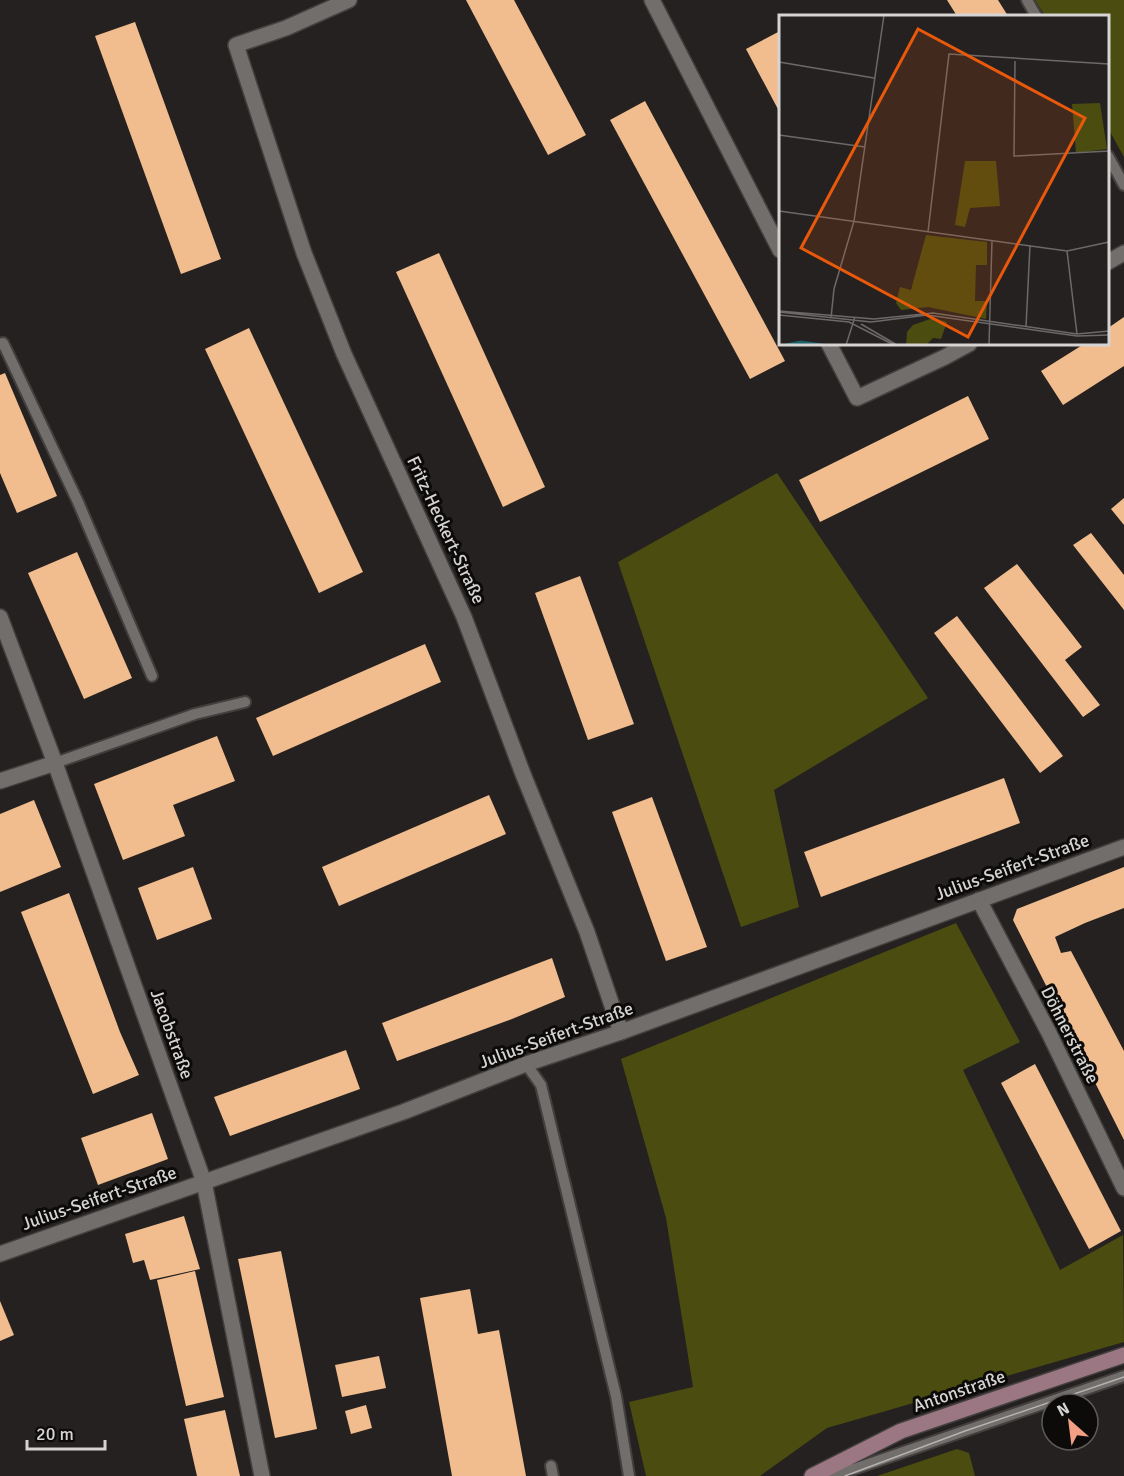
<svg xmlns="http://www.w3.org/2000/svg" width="1124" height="1476" font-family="Signika,sans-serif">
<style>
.green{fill:#4a4c10}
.building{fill:#f2bd8e}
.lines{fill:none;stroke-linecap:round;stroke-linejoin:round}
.service-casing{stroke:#423f3e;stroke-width:14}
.minor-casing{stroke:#423f3e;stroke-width:18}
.secondary-casing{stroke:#423f3e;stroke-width:18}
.service{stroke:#726e6c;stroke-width:10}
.minor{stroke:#726e6c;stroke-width:15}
.secondary{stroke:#9a7782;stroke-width:15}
.tram{stroke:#b6b3b2;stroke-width:1.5}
.labels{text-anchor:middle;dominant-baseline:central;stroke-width:6;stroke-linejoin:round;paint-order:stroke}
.street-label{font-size:18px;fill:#d6d4d3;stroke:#0c0b0a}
.inset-river{fill:none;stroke:#1a616d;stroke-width:3}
.inset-road{fill:none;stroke:#6c6968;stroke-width:1.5}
.view{fill:#e8590c;fill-opacity:0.15;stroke:#e8590c;stroke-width:3}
.inset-edge{fill:none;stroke:#d6d4d3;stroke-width:3}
</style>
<rect width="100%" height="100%" fill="#252120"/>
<!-- green -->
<g class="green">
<polygon points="1035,0 1124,0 1124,157 1108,128 1108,16 1045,16"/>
<polygon points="777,473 928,698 774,790 799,907 741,927 618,562"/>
<polygon points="956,923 1020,1042 963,1070 1060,1270 1123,1235 1124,1342 827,1428 760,1476 646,1476 629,1402 693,1387 666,1218 621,1059"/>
<polygon points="957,1449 969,1453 975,1476 877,1476"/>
</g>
<!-- building -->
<g class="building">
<polygon points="466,0 514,0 586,135 548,155"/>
<polygon points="947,0 998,0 1008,16 957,16"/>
<polygon points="135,22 221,259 181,274 95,36"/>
<polygon points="780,31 780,113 746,49"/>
<polygon points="645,101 785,361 750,379 610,120"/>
<polygon points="439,253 545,487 503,507 396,272"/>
<polygon points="1124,317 1124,366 1063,405 1041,371 1084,344 1108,344 1108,328"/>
<polygon points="249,328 363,572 319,593 205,349"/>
<polygon points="5,373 57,496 17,513 0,473 0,375"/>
<polygon points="968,396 989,439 820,522 799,480"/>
<polygon points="1124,498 1124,525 1111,509"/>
<polygon points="1091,533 1124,575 1124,610 1073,545"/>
<polygon points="77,552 132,678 84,699 28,573"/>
<polygon points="1017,564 1082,647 1065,660 1100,705 1083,717 984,588"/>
<polygon points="580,576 634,724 588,740 535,593"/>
<polygon points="957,616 1063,756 1040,773 934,633"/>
<polygon points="425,644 441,682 273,756 256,718"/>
<polygon points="217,736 235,781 173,805 185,836 123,860 94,784"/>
<polygon points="1004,778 1020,823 821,897 804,852"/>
<polygon points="489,795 506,834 339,906 322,867"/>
<polygon points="652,797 707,947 666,961 612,812"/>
<polygon points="34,800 61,867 0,892 0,814"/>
<polygon points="193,867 212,919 157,940 138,888"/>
<polygon points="1124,867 1124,908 1085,923 1055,937 1061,953 1071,951 1124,1051 1124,1140 1013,920 1017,909"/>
<polygon points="69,893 120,1032 139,1075 93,1094 21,912"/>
<polygon points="552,958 565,997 512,1019 397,1061 382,1023"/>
<polygon points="346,1050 360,1089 230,1136 214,1097"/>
<polygon points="1035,1064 1121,1231 1089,1249 1001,1083"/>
<polygon points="152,1113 168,1159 98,1185 81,1138"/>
<polygon points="184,1216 200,1269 150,1280 144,1260 133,1263 125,1234"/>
<polygon points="281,1251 317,1429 275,1438 238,1259"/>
<polygon points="195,1271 224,1397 186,1406 157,1280"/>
<polygon points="470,1289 478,1334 499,1330 526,1476 452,1476 420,1298"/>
<polygon points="0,1301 14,1335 0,1341"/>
<polygon points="379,1356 386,1388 342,1397 335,1365"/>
<polygon points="366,1405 372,1428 351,1434 345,1411"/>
<polygon points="225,1410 240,1476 197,1476 184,1419"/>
</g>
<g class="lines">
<defs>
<g id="service">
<polyline points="1027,0 1036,16"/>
<polyline points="1108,156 1124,185"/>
<polyline points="0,344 3,343 78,502 152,676"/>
<polyline points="55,763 195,714 245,702"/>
<polyline points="526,1064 541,1085 616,1396 629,1476"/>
<polyline points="551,1466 553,1476"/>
<polyline points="822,1475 854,1469 1124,1376"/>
</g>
<g id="minor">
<polyline points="349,0 286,28 236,45 304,253 344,354 464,617 523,774 587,932 621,1032"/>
<polyline points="652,0 780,250"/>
<polyline points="1108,262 1124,253"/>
<polyline points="829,344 857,398 945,357 969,344"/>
<polyline points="0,617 55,763 204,1182 262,1476"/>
<polyline points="0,781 55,763"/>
<polyline points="979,900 1049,1033 1124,1188"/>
<polyline points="0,1254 403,1112 526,1064 621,1032 1124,847"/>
</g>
<polyline id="secondary" points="812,1476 901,1431 1124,1355"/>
</defs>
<!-- service casing -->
<use href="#service" class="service-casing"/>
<!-- minor casing -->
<use href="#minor" class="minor-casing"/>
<!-- secondary casing -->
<use href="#secondary" class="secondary-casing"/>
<!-- service -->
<use href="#service" class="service"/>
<!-- minor -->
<use href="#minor" class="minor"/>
<!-- secondary -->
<use href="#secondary" class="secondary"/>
<!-- tram -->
<polyline class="tram" points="845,1476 965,1431 1124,1377"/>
</g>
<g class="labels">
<!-- street labels -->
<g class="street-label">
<text transform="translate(446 530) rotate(65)">Fritz-Heckert-Straße</text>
<text transform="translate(1012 867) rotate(-20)">Julius-Seifert-Straße</text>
<text transform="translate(172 1034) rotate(70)">Jacobstraße</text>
<text transform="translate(556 1035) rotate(-20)">Julius-Seifert-Straße</text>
<text transform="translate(1070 1035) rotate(63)">Döhnerstraße</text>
<text transform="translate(99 1198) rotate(-19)">Julius-Seifert-Straße</text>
<text transform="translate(959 1391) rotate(-19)">Antonstraße</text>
</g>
</g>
<!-- overview -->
<g transform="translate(779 15)">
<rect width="330" height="330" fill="#252120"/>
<path d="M321 88 328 134 297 138 293 89ZM186 146H217L221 191 191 193 186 212 176 210ZM147 220 208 227V250H197L196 286H208L207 304 149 292 122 295 117 288 121 272 132 275ZM154 303 168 307 162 324 154 323 147 330H127L128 317 134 310Z" fill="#4a4c10"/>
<path class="inset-river" d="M7 330 22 327 43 330"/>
<path class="inset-road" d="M236 46 235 141 330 136M0 47 95 63M0 120 86 132M0 196 288 236 330 227M149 217 170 39 330 49M288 236 298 319M0 296 95 304 154 298 298 319 330 316M0 297 92 307 148 300 298 321 330 320M0 300 70 307 115 330M52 303 55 274 75 206 105 0M82 309 118 330M247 312 251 230M67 330 76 302M210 330 213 225"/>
<path class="view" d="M139 14 306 103 189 322 22 233Z"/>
<rect width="330" height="330" class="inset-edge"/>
</g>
<!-- north arrow -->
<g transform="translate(1070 1422) rotate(332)"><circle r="28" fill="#0c0b0a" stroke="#5d5b5a" stroke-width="1.5"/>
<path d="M0-4.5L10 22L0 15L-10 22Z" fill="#f39f83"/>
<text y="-9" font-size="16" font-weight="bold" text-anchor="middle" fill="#d6d4d3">N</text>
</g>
<!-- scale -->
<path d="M27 1440v9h78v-9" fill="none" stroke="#d6d4d3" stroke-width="3"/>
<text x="36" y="1440" font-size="18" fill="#d6d4d3" stroke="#0c0b0a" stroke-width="4.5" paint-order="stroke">20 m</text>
</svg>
